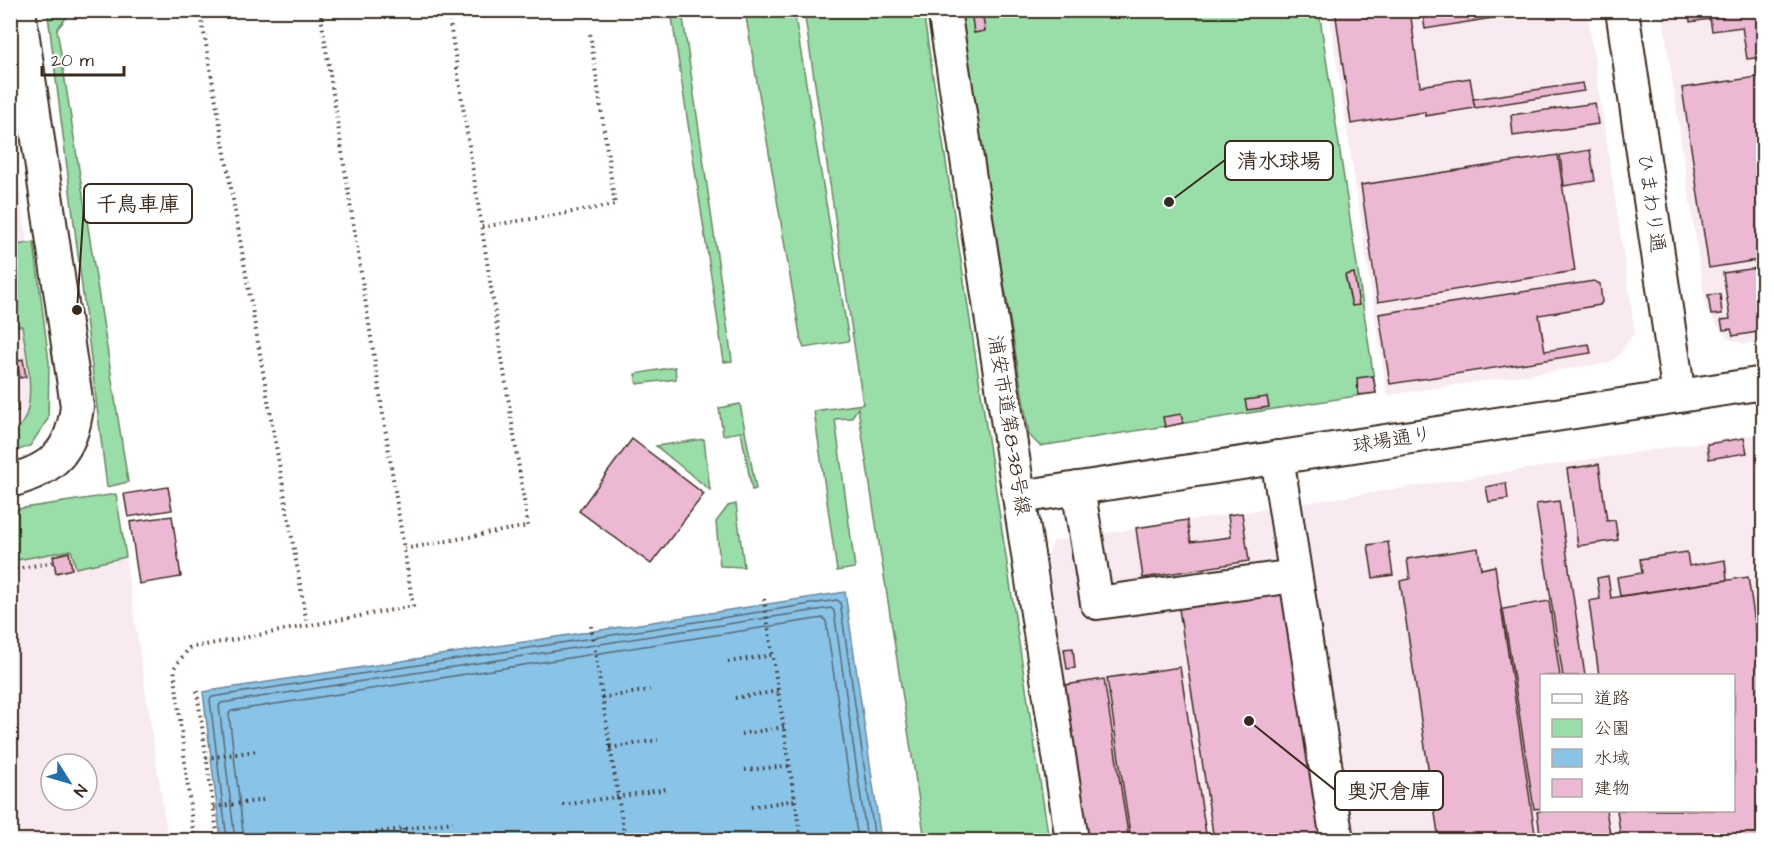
<svg xmlns="http://www.w3.org/2000/svg" width="1774" height="851" font-family="'Architects Daughter','Klee One',sans-serif">
<style>
.built{fill:#f9eaf2;fill-rule:evenodd}
.green{fill:#99dda8;stroke:#6a8463;stroke-width:1.5}
.water{fill:#89c3e8;stroke:#6a8697;stroke-width:1.5}
.lines{fill:none;stroke-linecap:round;stroke-linejoin:round}
.shore{stroke:#5a676f;stroke-width:1.5}
.building{fill:#ecb8d4;stroke:#3b2a1e;stroke-width:1.5}
.minor-casing{stroke:#3b2a1e;stroke-width:36}
.path{stroke:#3b2a1e;stroke-width:4;stroke-dasharray:1.5 4.5;stroke-linecap:butt}
.minor{stroke:#fff;stroke-width:32}
.labels{text-anchor:middle;dominant-baseline:central;stroke-width:6;stroke-linejoin:round;paint-order:stroke}
.street-label{font-size:20px;fill:#3b2a1e;stroke:#fff}
.leader{fill:none;stroke:#3b2a1e;stroke-width:2}
.callout-dot{fill:#3b2a1e;stroke:#fff;stroke-width:2}
.callout{fill:#fff;stroke:#3b2a1e;stroke-width:2}
.callout-label{font-size:21px;text-anchor:middle;font-weight:bold;fill:#3b2a1e}
</style>
<rect width="100%" height="100%" fill="#fff"/>
<filter id="ink" filterUnits="userSpaceOnUse"><feTurbulence type="fractalNoise" baseFrequency=".0167" numOctaves="2"/><feDisplacementMap in="SourceGraphic" scale="12" xChannelSelector="R" yChannelSelector="G"/><feConvolveMatrix kernelMatrix="1 2 1 2 8 2 1 2 1" color-interpolation-filters="sRGB"/></filter>
<g filter="url(#ink)">
<!-- built -->
<g class="built">
<polygon points="1329,11 1587,11 1635,332 1619,355 1609,363 1387,395"/>
<polygon points="1662,11 1763,11 1763,341 1745,344 1728,339 1706,310"/>
<polygon points="10,130 46,363 43,421 10,449"/>
<path d="M1763 433V840H1089L1047 555 1054 541ZM1542 676H1734V810H1542Z"/>
<path d="M116 494 168 840H11V510ZM51 764H87V800H51Z"/>
</g>
<!-- green -->
<g class="green">
<polygon points="52,11 72,11 57,29 128,482 107,487 48,15"/>
<polygon points="671,11 682,11 731,353 732,361 724,362"/>
<polygon points="745,11 794,11 849,341 804,348 801,341"/>
<polygon points="804,11 923,11 1049,840 925,840 858,408 851,418 835,419 855,568 837,571 814,411 863,404"/>
<polygon points="959,11 1319,11 1376,393 1040,446 1029,435"/>
<path d="M34 242 49 362 48 419 30 446 11 453V432C42 421 26 351 22 326H15L11 300V246Z"/>
<polygon points="675,367 676,379 637,384 635,374"/>
<polygon points="740,404 756,489 752,490 741,432 723,435 719,408"/>
<polygon points="704,439 710,490 656,446"/>
<polygon points="116,494 126,557 76,568 71,550 11,561 11,510"/>
<polygon points="736,504 744,567 720,566 716,522 728,506"/>
</g>
<!-- water -->
<polygon class="water" points="845,592 881,840 221,840 203,692"/>
<g class="lines">
<!-- shore -->
<g class="shore">
<polyline points="227,840 210,700 212,697 837,600 840,602 875,840"/>
<polyline points="235,840 219,706 221,703 831,608 834,611 867,840"/>
<polyline points="244,840 229,714 231,711 823,618 826,621 858,840"/>
</g>
</g>
<!-- building -->
<g class="building">
<polygon points="971,10 982,10 985,31 974,33"/>
<polygon points="1335,10 1410,10 1420,86 1470,78 1475,108 1425,116 1425,112 1351,124"/>
<polygon points="1422,10 1542,10 1425,29"/>
<polygon points="1689,10 1764,10 1764,57 1747,59 1742,27 1712,31 1710,19 1690,22"/>
<polygon points="1764,76 1764,259 1709,268 1682,88"/>
<polygon points="1582,83 1584,91 1475,108 1473,99"/>
<polygon points="1595,103 1598,124 1513,136 1511,115"/>
<polygon points="1590,150 1595,181 1564,186 1560,155"/>
<polygon points="1558,155 1575,271 1378,302 1361,185"/>
<polygon points="1764,267 1764,331 1733,336 1731,329 1723,330 1721,320 1730,319 1723,273"/>
<polygon points="1354,273 1359,305 1352,306 1345,275"/>
<polygon points="1594,281 1600,284 1602,302 1600,305 1539,315 1545,351 1589,344 1591,353 1390,384 1379,314"/>
<polygon points="1720,294 1722,314 1711,315 1708,295"/>
<polygon points="10,357 18,411 10,411"/>
<polygon points="23,359 26,377 20,378 17,361"/>
<polygon points="1373,376 1376,393 1358,395 1357,378"/>
<polygon points="1267,397 1269,407 1247,410 1245,400"/>
<polygon points="1181,414 1183,423 1165,427 1163,417"/>
<polygon points="1744,438 1747,453 1709,459 1707,444"/>
<polygon points="632,439 704,494 651,564 579,511"/>
<polygon points="1599,464 1607,521 1615,520 1618,540 1578,546 1567,469"/>
<polygon points="1506,483 1508,499 1489,502 1486,487"/>
<polygon points="168,487 172,510 128,517 124,494"/>
<polygon points="1559,501 1585,676 1563,676 1536,504"/>
<polygon points="1242,513 1249,561 1143,578 1136,528 1187,520 1191,542 1231,537 1228,515"/>
<polygon points="172,516 181,577 139,584 130,522"/>
<polygon points="1388,542 1393,575 1373,578 1368,545"/>
<polygon points="1478,548 1481,569 1495,566 1536,840 1439,840 1400,581 1410,579 1407,559"/>
<polygon points="69,552 72,569 56,573 53,556"/>
<polygon points="1687,552 1689,566 1725,560 1727,580 1620,596 1617,577 1642,573 1640,559"/>
<polygon points="1608,576 1611,598 1748,577 1764,681 1764,840 1621,840 1617,810 1734,810 1734,676 1599,676 1589,601 1600,599 1597,578"/>
<polygon points="1282,587 1322,840 1214,840 1178,602"/>
<polygon points="1549,601 1560,676 1542,676 1542,808 1534,809 1503,609"/>
<polygon points="1073,648 1075,668 1067,669 1064,649"/>
<polygon points="1180,667 1207,840 1131,840 1107,678"/>
<polygon points="1104,679 1129,840 1089,840 1065,685"/>
<polygon points="1544,810 1606,810 1611,840 1541,840 1537,812"/>
</g>
<g class="lines">
<defs>
<g id="minor">
<polyline points="944,10 1072,840"/>
<polyline points="1622,10 1679,396"/>
<polyline points="1277,457 1337,840"/>
<path d="M10 481C54 469 72 451 77 406L19 10"/>
<polyline points="1078,488 1097,603 1295,576"/>
<polyline points="1020,497 1764,383"/>
</g>
</defs>
<!-- minor casing -->
<use href="#minor" class="minor-casing"/>
<!-- path -->
<g class="path">
<polyline points="200,10 307,624"/>
<polyline points="320,10 404,549 528,526 448,10"/>
<polyline points="482,227 615,205 590,33"/>
<polyline points="10,570 55,562"/>
<polyline points="764,599 801,840"/>
<polyline points="591,626 625,840"/>
<polyline points="728,662 773,655"/>
<polyline points="197,691 218,840"/>
<polyline points="602,698 650,690"/>
<polyline points="735,698 778,691"/>
<polyline points="741,734 784,727"/>
<polyline points="610,748 658,740"/>
<polyline points="206,758 257,751"/>
<polyline points="745,770 789,766"/>
<polyline points="563,805 667,789"/>
<polyline points="214,807 264,800"/>
<polyline points="751,807 795,800"/>
<polyline points="404,829 406,840"/>
<polyline points="194,840 174,668 189,648 413,606 404,549"/>
<polyline points="322,840 453,822"/>
<polyline points="790,840 801,839"/>
</g>
<!-- minor -->
<use href="#minor" class="minor"/>
</g>
</g>
<g class="labels">
<!-- street labels -->
<g class="street-label">
<text transform="translate(1651 203) rotate(82)">ひまわり通</text>
<text transform="translate(1009 425) rotate(81)">浦安市道第8-38号線</text>
<text transform="translate(1392 440) rotate(-9)">球場通り</text>
</g>
</g>
<!-- callouts -->
<path class="leader" d="M1169 202L1225 160M77 310L84 204M1249 721L1335 790"/>
<g class="callout-dot">
<circle cx="1169" cy="202" r="6"/>
<circle cx="77" cy="310" r="6"/>
<circle cx="1249" cy="721" r="6"/>
</g>
<g class="callout">
<rect x="1225" y="141" width="108" height="39" rx="6"/>
<rect x="84" y="184" width="108" height="39" rx="6"/>
<rect x="1335" y="771" width="108" height="39" rx="6"/>
</g>
<g class="callout-label">
<text x="1279" y="168">清水球場</text>
<text x="138" y="211">千鳥車庫</text>
<text x="1389" y="798">奥沢倉庫</text>
</g>
<!-- margin -->
<rect width="1774" height="851" fill="none" stroke="#fff" stroke-width="36"/>
<rect x="18" y="18" width="1738" height="815" fill="none" stroke="#3b2a1e" stroke-width="2" filter="url(#ink)"/>
<!-- legend -->
<rect x="1540" y="674" width="195" height="138" fill="#ffffff" stroke="#b1aaa5" stroke-width="1.5"/>
<rect x="1552" y="694" width="30" height="9" fill="#ffffff" stroke="#b1aaa5" stroke-width="1.5"/>
<text x="1594" y="704" font-size="18" fill="#3b2a1e">道路</text>
<rect x="1552" y="719" width="30" height="18" fill="#99dda8" stroke="#b1aaa5" stroke-width="1.5"/>
<text x="1594" y="734" font-size="18" fill="#3b2a1e">公園</text>
<rect x="1552" y="749" width="30" height="18" fill="#89c3e8" stroke="#b1aaa5" stroke-width="1.5"/>
<text x="1594" y="764" font-size="18" fill="#3b2a1e">水域</text>
<rect x="1552" y="779" width="30" height="18" fill="#ecb8d4" stroke="#b1aaa5" stroke-width="1.5"/>
<text x="1594" y="794" font-size="18" fill="#3b2a1e">建物</text>
<!-- north arrow -->
<g transform="translate(69 782) rotate(127)"><circle r="28" fill="#ffffff" stroke="#b1aaa5" stroke-width="1.5"/>
<path d="M0-4.5L10 22L0 15L-10 22Z" fill="#1f6fb2"/>
<text y="-9" font-size="16" font-weight="bold" text-anchor="middle" fill="#3b2a1e">N</text>
</g>
<!-- scale -->
<path d="M42 66v9h82v-9" fill="none" stroke="#3b2a1e" stroke-width="3"/>
<text x="51" y="66" font-size="18" fill="#3b2a1e" stroke="#ffffff" stroke-width="4.5" paint-order="stroke">20 m</text>
</svg>
